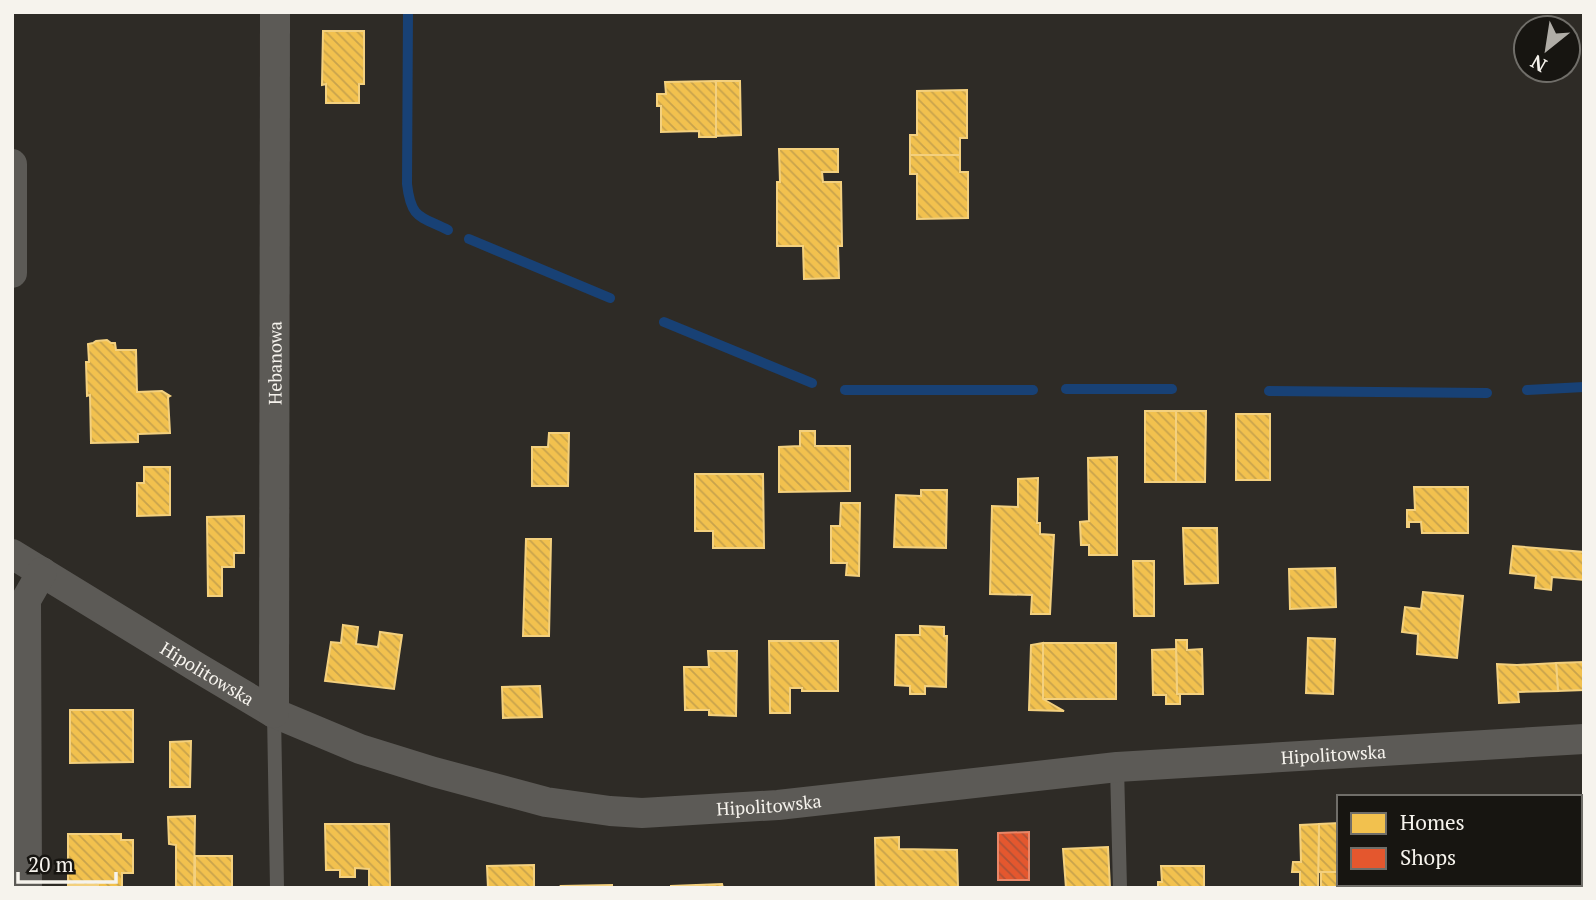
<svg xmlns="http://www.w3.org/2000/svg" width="1596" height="900" font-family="'PT Serif',serif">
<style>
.homes{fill:url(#homes-back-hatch);stroke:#f3d07e;stroke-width:2}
.shops{fill:url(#shops-back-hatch);stroke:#e98667;stroke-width:2}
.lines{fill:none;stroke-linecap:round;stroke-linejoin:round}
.stream{stroke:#184175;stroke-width:10}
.lane{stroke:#5c5a56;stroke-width:14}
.street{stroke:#5c5a56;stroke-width:30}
.labels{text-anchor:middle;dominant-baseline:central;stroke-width:7;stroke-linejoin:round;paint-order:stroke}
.street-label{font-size:18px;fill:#f6f3ed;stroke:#171511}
</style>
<defs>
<pattern id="homes-back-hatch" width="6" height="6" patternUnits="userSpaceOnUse" patternTransform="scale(1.75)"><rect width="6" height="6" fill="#f2c14e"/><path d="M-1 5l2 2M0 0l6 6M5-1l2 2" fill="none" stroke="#c8a34c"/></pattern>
<pattern id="shops-back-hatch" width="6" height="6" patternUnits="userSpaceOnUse" patternTransform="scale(1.75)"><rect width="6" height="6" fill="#e4572e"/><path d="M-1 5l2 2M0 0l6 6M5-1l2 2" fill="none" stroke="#ae5237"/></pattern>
</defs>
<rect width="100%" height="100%" fill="#2e2b26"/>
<!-- homes -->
<g class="homes">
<polygon points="323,31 364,31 364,84 359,84 359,103 326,103 326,84 322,85"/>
<polygon points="716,81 716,137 699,137 699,131 661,132 661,106 657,106 657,94 666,94 665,82"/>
<polygon points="716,81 740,81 741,135 716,136"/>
<polygon points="967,90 967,138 960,138 960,155 910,155 910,135 917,135 917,91"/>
<polygon points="779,149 838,149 838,172 822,172 823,182 841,182 842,246 838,246 839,278 804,279 803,246 777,246 777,182 780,182"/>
<polygon points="910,155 960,155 960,172 968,172 968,218 917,219 917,174 910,174"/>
<polygon points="107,340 111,343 115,343 116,350 136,350 137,392 162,391 170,396 168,397 170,433 138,434 138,442 91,443 90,395 87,396 86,362 89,362 88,344 93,343 96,341"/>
<rect x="1145" y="411" width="31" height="71"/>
<polygon points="1176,411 1206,411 1205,482 1176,482"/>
<rect x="1236" y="414" width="34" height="66"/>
<polygon points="800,431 815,431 815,446 850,446 850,491 779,492 779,447 800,446"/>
<polygon points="549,433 569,433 568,486 532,486 532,447 548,447"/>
<polygon points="1117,457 1117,555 1089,555 1089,545 1081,545 1080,522 1089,521 1088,458"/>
<polygon points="144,467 170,467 170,515 137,516 137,483 144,483"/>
<polygon points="695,474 763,474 764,548 713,548 713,531 695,531"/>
<polygon points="1038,478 1037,523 1040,523 1040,534 1054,535 1050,614 1031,614 1032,595 990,594 992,506 1018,507 1018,479"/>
<polygon points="1414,487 1468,487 1468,533 1422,533 1421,522 1409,522 1409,527 1407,527 1407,510 1415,510"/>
<polygon points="921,490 947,490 946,548 894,547 896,495 921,496"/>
<polygon points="841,503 860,503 859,576 846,575 847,563 831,563 831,526 840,526"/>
<polygon points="244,516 244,553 234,553 234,567 222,567 222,596 208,596 207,517"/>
<polygon points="1183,528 1217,528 1218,583 1185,584"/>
<polygon points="526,539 551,539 549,636 523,636"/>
<polygon points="1513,546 1584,552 1584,580 1552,577 1551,590 1535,588 1536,576 1510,573"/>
<polygon points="1133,561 1154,561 1154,616 1134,616"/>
<polygon points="1335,568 1336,607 1290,609 1289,569"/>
<polygon points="1423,592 1463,596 1457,658 1417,654 1418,634 1402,632 1405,607 1421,609"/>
<polygon points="343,625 358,627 356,644 378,647 380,632 402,635 394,689 325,681 331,642 341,643"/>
<polygon points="920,626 944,627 944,636 947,636 946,687 925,686 925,694 910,694 910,686 895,685 896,635 920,635"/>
<polygon points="1308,638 1335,639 1333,694 1306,693"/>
<polygon points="1176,640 1187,640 1187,650 1202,649 1203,694 1177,694"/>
<polygon points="769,641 838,641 838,691 802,691 802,688 790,688 790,713 770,713"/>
<rect x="1043" y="643" width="73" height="56"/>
<polygon points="1043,643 1043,699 1064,711 1029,710 1031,645"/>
<polygon points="1176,649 1177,694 1180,694 1180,704 1166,704 1166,695 1153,695 1152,650"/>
<polygon points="708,651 737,651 736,716 709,715 709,710 685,710 684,667 709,667"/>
<polygon points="1584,662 1584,690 1558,691 1556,663"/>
<polygon points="1556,663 1558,691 1518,692 1519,702 1499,703 1497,664 1517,665"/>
<polygon points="540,686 542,717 503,718 502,687"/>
<polygon points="70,710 133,710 133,762 70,763"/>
<polygon points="191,741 190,787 170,787 170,742"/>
<polygon points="195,816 194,888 176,888 176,845 169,844 168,817"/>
<polygon points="1339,823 1339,872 1318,872 1319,824"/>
<polygon points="325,824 389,824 390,888 369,888 369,869 355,868 355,877 340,877 340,870 326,870"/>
<polygon points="1319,824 1318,888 1300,888 1300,872 1292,872 1293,862 1301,862 1300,825"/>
<polygon points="68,834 121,834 121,840 133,840 133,873 122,873 122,888 98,888 98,885 68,885"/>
<polygon points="899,837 899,849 957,850 958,888 876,888 875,838"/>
<polygon points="1108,847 1110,888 1066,888 1063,849"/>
<rect x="195" y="856" width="37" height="32"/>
<polygon points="534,865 534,888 488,888 487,866"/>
<polygon points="1161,866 1204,866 1204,888 1158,888 1158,882 1162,882"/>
<polygon points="1321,872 1339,872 1339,884 1348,884 1348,888 1321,888"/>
<polygon points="722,884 723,888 671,888 671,886"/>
<rect x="1387" y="884" width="55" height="4"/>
<polygon points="612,885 612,888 562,888 561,886"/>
</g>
<!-- shops -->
<polygon class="shops" points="1029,832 1029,880 998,880 998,833"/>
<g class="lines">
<!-- stream -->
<g class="stream">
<path d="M408 12 407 184C411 219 420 216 448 230"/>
<polyline points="469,239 610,298"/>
<polyline points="664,322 812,383"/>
<polyline points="1066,389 1172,389"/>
<polyline points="845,390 1033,390"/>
<polyline points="1527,390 1584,387"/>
<polyline points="1269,391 1487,393"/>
</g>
<!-- lane -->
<g class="lane">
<polyline points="274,713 277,888"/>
<polyline points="1117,767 1120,888"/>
</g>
<!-- street -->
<g class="street">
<polyline points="12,164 12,273"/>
<path id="s1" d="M12 554 195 666 274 713 360 749 434 772 546 802 610 811 642 813 778 805 1117 767 1584 739"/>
<path id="s2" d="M274 713 275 12"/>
<polyline points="27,888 26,600 42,572"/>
</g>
</g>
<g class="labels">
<!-- street labels -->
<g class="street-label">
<text stroke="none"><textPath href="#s2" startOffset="350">Hebanowa</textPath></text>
<text stroke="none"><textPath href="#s1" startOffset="229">Hipolitowska</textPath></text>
<text stroke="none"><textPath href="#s1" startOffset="1384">Hipolitowska</textPath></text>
<text stroke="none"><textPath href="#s1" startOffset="817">Hipolitowska</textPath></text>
</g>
</g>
<!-- border -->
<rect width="1596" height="900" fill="none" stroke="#f6f3ed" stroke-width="28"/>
<!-- legend -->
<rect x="1337" y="795" width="245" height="91" fill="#171511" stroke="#706e69" stroke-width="2"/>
<rect x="1351" y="813" width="35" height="21" fill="#f2c14e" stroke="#706e69" stroke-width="2"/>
<text x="1400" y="830" font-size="21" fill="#f6f3ed">Homes</text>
<rect x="1351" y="848" width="35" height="21" fill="#e4572e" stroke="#706e69" stroke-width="2"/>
<text x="1400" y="865" font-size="21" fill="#f6f3ed">Shops</text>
<!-- north arrow -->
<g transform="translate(1547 49) rotate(210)"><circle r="33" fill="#171511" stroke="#706e69" stroke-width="2"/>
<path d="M0-5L12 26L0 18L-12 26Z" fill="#b0ada7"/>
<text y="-10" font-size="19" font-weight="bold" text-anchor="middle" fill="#f6f3ed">N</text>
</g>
<!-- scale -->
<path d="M18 872v10h98v-10" fill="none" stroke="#f6f3ed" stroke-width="3.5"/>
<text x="28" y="872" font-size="21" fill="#f6f3ed" stroke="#171511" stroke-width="5" paint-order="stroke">20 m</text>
</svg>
